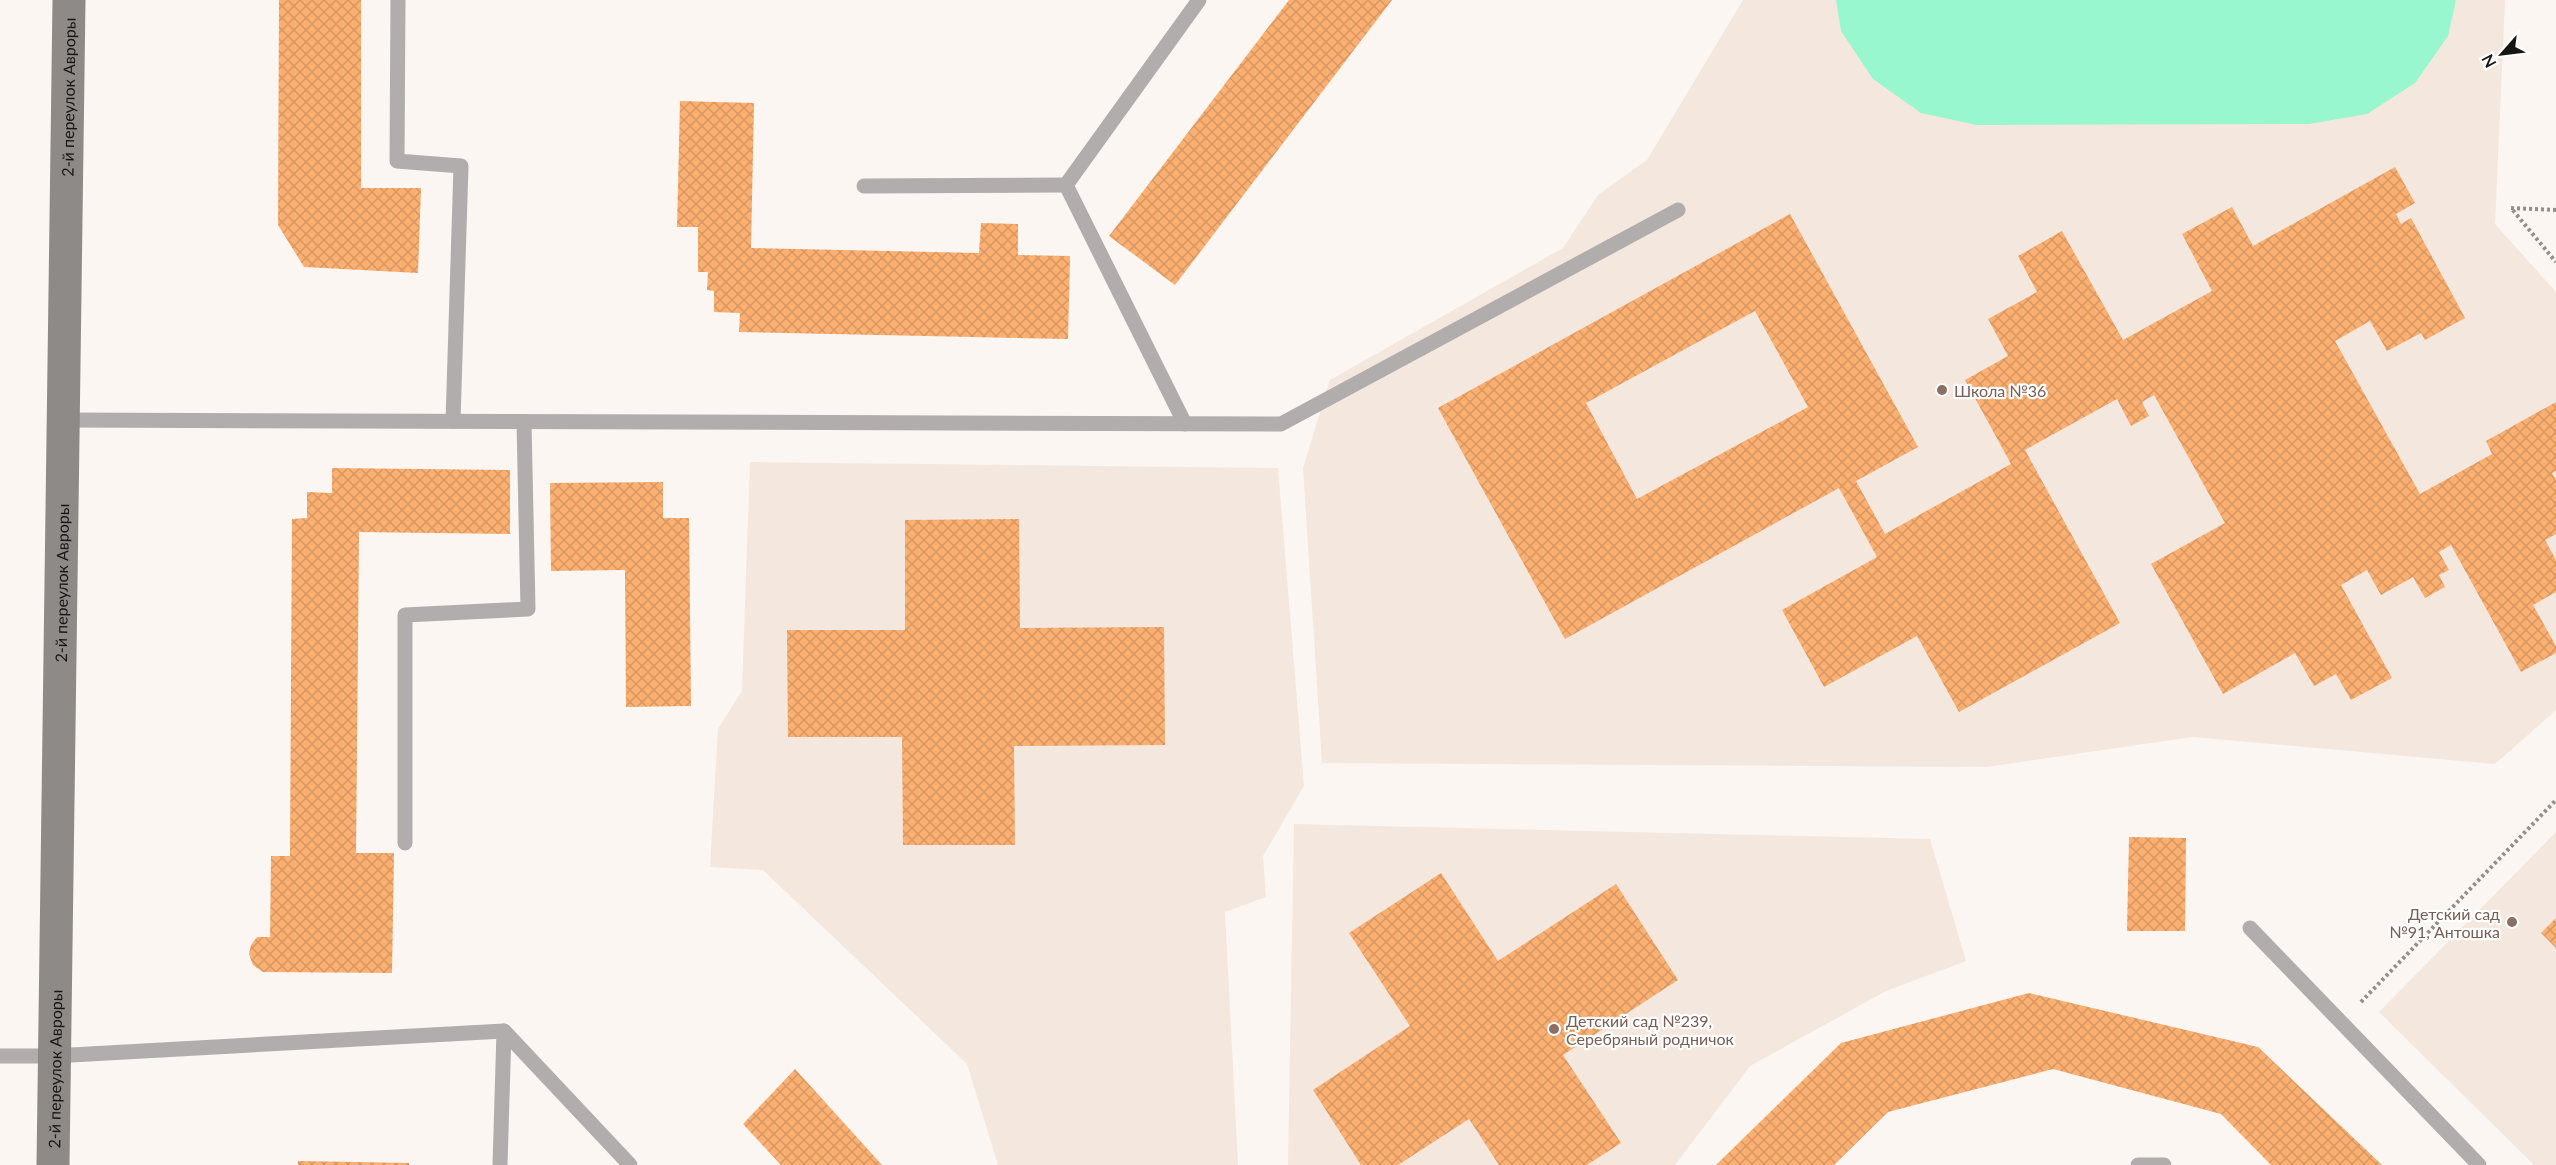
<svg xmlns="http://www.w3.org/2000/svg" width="2556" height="1165" font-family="Lato,sans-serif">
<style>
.built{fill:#f4e7de}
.green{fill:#98f7ce}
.building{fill:url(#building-cross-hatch);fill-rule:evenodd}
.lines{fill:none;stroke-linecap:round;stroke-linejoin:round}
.path{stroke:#928e8b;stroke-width:4;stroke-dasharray:3 3;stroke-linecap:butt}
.lane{stroke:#b0adac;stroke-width:15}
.secondary{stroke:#8e8a88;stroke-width:33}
.education-dot{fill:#8d6e63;stroke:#fff;stroke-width:2}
.labels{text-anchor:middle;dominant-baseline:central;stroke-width:4.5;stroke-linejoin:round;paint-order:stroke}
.street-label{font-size:16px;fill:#181615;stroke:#fff}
.education-label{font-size:16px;fill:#785e54;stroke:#fff;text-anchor:start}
</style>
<defs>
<pattern id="building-cross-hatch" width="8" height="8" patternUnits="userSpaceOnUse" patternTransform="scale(1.5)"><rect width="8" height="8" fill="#fbb072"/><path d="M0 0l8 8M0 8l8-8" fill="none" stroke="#d69762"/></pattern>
</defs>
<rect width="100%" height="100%" fill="#fbf6f1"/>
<!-- built -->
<g class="built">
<polygon points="1743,0 2505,0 2495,224 2556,292 2556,710 2495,764 2193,737 1986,767 1322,763 1303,468 1330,380 1563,248 1598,195 1647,160"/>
<polygon points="750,462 1278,468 1304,786 1263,856 1266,897 1225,912 1238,1165 998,1165 967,1064 763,870 710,867 718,729 742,691"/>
<polygon points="1294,824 1930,839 1966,961 1886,991 1750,1066 1675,1165 1288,1165"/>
<polygon points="2556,832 2556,1165 2534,1165 2379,1012"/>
</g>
<!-- green -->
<polygon class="green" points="1836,0 2456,0 2448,36 2415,83 2367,114 2309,124 1977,125 1921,113 1873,79 1841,31"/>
<!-- building -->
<g class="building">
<polygon points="279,0 361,0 361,188 421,188 418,273 304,267 278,225"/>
<polygon points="1289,0 1392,0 1175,285 1109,236"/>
<polygon points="680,101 754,103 751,248 979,253 981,223 1018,224 1018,255 1070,256 1068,339 739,332 740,313 714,312 714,291 707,290 708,272 698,272 698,227 677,227"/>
<path d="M2395 167 2415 203 2396 214 2401 224 2411 218 2465 318 2425 340 2421 333 2387 351 2370 321 2335 341 2420 494 2492 454 2486 441 2556 402V471L2552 473 2556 480V534L2545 540 2556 560V592L2533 605 2556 646V653L2521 672 2451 545 2439 552 2449 570 2439 575 2445 587 2425 598 2413 577 2381 595 2367 570 2341 585 2392 678 2351 700 2336 674 2314 686 2295 653 2223 694 2151 564 2225 523 2154 395 2142 402 2149 416 2131 426 2117 399 2025 450 2120 623 1959 712 1917 636 1824 687 1782 610 1877 557 1839 488 1565 639 1438 408 1790 214 1918 447 1856 481 1885 534 2011 464 1965 380 2008 356 1988 319 2037 292 2018 256 2062 231 2123 340 2212 291 2182 234 2232 207 2253 246ZM1755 311 1808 407 1637 499 1586 403Z"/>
<polygon points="332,468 510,470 510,534 359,532 356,853 394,853 392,973 263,972 253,965 249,954 251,945 257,937 270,937 271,856 290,856 292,519 307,518 307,492 332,493"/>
<polygon points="663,482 663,518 689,518 691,706 626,707 625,570 551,571 550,483"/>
<polygon points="1019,519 1020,628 1164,627 1165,745 1014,746 1015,845 903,845 902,737 788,737 787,630 905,630 905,520"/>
<polygon points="2129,837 2186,838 2185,931 2127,931"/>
<polygon points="1441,873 1498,961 1616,884 1678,980 1563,1055 1621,1143 1587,1165 1499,1165 1469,1119 1398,1165 1361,1165 1313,1090 1410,1026 1349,933"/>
<polygon points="2556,918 2556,948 2541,933"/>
<polygon points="2029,993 2258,1047 2382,1165 2271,1165 2221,1114 2053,1069 1888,1112 1834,1165 1716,1165 1841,1043"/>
<polygon points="795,1069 882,1165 781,1165 743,1124"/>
<polygon points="298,1161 409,1163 409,1165 298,1165"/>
</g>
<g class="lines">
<!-- path -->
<g class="path">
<polyline points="2556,210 2511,208 2556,262"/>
<polyline points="2361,1002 2556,800"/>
</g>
<!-- lane -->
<g class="lane">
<polyline points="398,0 397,161 461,166 453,421"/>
<polyline points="864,186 1066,185"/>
<polyline points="62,420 1281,424 1678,210"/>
<polyline points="1185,424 1066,185 1199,0"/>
<polyline points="405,843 405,615 528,609 524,422"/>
<polyline points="2250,928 2479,1165"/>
<polyline points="504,1031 630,1165"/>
<polyline points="0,1056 53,1056 504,1031 500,1165"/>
<polyline points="2138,1165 2164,1165"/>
</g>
<!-- secondary -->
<path class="secondary" id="s1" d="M53 1165 69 0"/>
</g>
<!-- markers -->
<g class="education-dot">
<circle cx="1942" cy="390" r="6"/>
<circle cx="2512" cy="922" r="6"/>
<circle cx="1554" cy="1029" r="6"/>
</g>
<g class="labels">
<!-- street labels -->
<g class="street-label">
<text stroke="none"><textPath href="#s1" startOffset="1068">2-й переулок Авроры</textPath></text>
<text stroke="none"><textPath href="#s1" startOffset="582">2-й переулок Авроры</textPath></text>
<text stroke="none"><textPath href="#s1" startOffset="96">2-й переулок Авроры</textPath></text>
</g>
<!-- education labels -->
<g class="education-label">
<text x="1954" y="390">Школа №36</text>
<text x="2500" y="913" text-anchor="end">Детский сад<tspan x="2500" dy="18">№91, Антошка</tspan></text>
<text x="1566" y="1020">Детский сад №239,<tspan x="1566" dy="18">Серебряный родничок</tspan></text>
</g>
</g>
<!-- north arrow -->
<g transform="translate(2502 54) rotate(242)" stroke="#ffffff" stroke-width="4.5" paint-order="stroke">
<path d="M0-4.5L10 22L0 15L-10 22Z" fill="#181615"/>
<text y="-9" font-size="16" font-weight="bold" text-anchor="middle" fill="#181615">N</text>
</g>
</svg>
